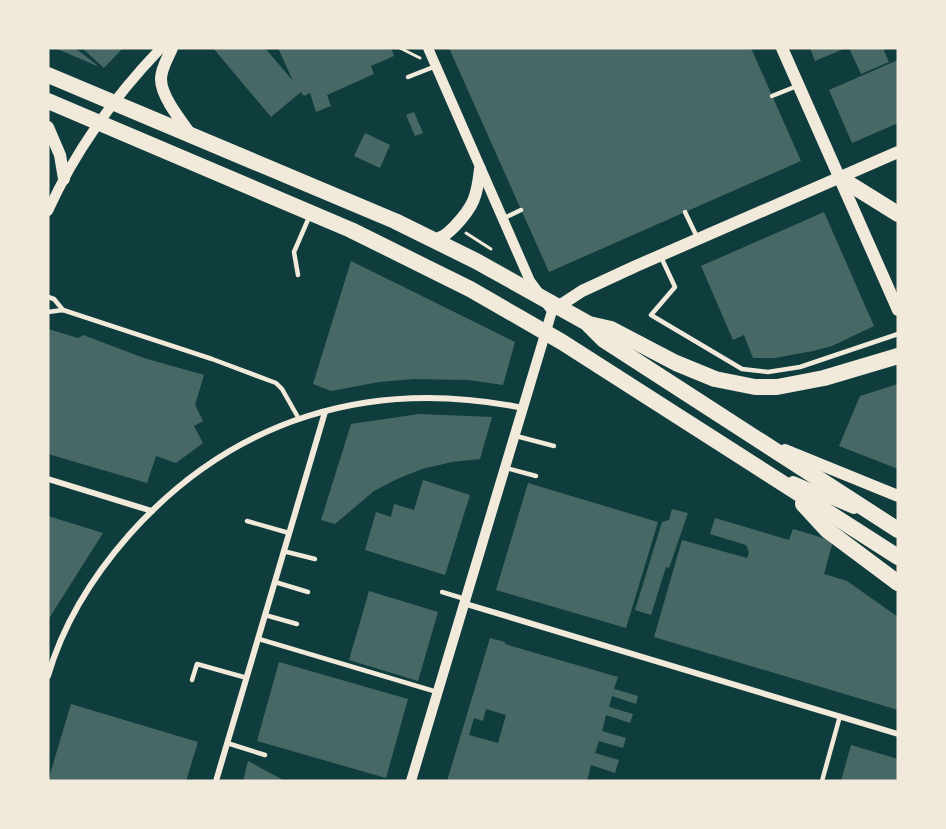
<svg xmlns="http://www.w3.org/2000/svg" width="946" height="829" font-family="Roboto,sans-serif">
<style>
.building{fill:#486865;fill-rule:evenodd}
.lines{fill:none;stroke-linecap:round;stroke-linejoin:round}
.path{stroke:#f1e9da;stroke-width:3}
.service{stroke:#f1e9da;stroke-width:4.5}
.minor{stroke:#f1e9da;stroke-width:6}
.tertiary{stroke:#f1e9da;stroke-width:10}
.secondary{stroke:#f1e9da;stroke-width:12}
.motorway{stroke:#f1e9da;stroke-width:16}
</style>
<rect width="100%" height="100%" fill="#0f3d3e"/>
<!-- building -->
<g class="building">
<polygon points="55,48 75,48 97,65 97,66"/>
<polygon points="82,48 123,48 104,68"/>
<polygon points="213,48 265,48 293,81 278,48 391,48 394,56 371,66 374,74 327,95 331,106 316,112 310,93 304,96 301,92 271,117"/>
<polygon points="449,48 751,48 801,161 549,272"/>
<polygon points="810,48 846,48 815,61"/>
<polygon points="849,48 883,48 889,62 861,74"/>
<polygon points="898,60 898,123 852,143 829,90"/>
<polygon points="414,112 423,133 415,136 406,115"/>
<polygon points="365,133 390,145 380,168 354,156"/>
<polygon points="824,212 874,326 832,346 813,351 775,358 753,358 744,335 733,340 701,266"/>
<polygon points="351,261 515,342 503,385 469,380 414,379 379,382 331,391 313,384"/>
<polygon points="48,329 78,338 83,335 144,358 204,375 195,405 203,421 194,426 203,443 176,463 156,456 147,483 48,454"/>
<polygon points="898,384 898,469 839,446 860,396"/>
<polygon points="419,414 492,417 480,459 452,462 422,469 397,479 374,491 335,524 321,520 351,424"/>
<polygon points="423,480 470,495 445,575 365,550 376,512 391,517 394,504 414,510"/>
<polygon points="528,483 658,522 626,628 496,590"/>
<polygon points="672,509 688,513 669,568 666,567 651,615 635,610 662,522 669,520"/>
<polygon points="48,516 103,533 48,620"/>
<polygon points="715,518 789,540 793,529 833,541 824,574 847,581 898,617 898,710 654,637 682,540 747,558 749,552 746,545 710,534"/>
<polygon points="369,591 438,612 418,681 349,660"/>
<path d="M490 638 505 642V644L618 677 614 689 638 696 636 704 612 696 609 707 633 714 630 723 606 715 602 731 626 738 623 748 599 741 595 753 619 760 615 773 591 765 587 781H447ZM486 709 506 715 498 743 469 735 474 718 483 721Z"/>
<polygon points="279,662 408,699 386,778 257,741"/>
<polygon points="71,704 198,742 186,781 48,781"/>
<polygon points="851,745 898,759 898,781 841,781"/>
<polygon points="248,761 285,781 243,781"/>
</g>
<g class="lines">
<!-- path -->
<g class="path">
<polyline points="400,48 420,58"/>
<polyline points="466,233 491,249"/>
</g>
<!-- service -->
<g class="service">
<polyline points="408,77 436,66"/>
<polyline points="772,96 797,86"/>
<polyline points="685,212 697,237"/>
<polyline points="502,219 521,210"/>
<polyline points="661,257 675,287 651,315 742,369 768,372 800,367 898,334"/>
<polyline points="298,275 294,252 310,215"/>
<polyline points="48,297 54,299 63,310"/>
<polyline points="48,312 63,310 212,359 276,383 282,389 299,419"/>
<polyline points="516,436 554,446"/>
<polyline points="506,468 536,476"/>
<polyline points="247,521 289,533"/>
<polyline points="283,551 315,559"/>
<polyline points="275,582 308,592"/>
<polyline points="442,592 465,599"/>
<polyline points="265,615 297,624"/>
<polyline points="259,639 437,692"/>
<polyline points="192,680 197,664 247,678"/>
<polyline points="227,743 265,755"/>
<polyline points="822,781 840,716"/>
</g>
<!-- minor -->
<g class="minor">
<polyline points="48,479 152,511"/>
<polyline points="466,604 898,734"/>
<path d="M48 676C63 624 93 576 129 535 233 418 371 377 523 408"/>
<polyline points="216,781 325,412"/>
</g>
<!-- tertiary -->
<g class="tertiary">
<path d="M48 211C76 149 114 97 161 48"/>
<polyline points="411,781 552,311 530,281 428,48"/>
</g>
<!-- secondary -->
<g class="secondary">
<path d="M172 48C168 58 161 68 161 79 161 97 182 122 192 136"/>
<polyline points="782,48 898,310"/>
<polyline points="48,127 60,155 64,179"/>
<path d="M431 240C442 239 448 233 455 226 474 206 477 196 480 169"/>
<polyline points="553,310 582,291 636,266 898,152"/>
<polyline points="785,450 898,496"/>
<polyline points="793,482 854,508"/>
</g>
<!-- motorway -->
<g class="motorway">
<polyline points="48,75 395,221 476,261 589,324 611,329 676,363 715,379 755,387 777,387 824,378 898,356"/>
<polyline points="48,101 351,230 470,289 562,342 898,557"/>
<polyline points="840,178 898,214"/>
<polyline points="589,325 604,340 898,530"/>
<polyline points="803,504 827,530 898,583"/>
</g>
</g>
<!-- border -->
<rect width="946" height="829" fill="none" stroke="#f1e9da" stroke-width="99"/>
</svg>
